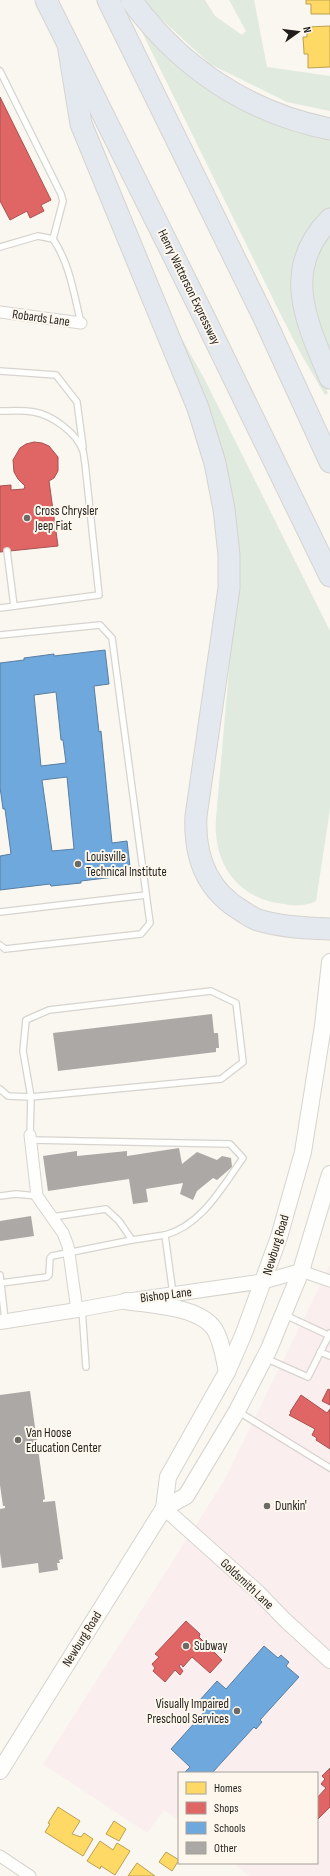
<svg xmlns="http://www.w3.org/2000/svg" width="330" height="1876" font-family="'Sofia Sans Condensed',sans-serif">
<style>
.commercial{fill:#fbeeef}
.green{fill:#e0eade}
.homes{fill:#ffd966;stroke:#bca150}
.shops{fill:#e06666;stroke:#a75150}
.schools{fill:#6fa8dc;stroke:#587fa2;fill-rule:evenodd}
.building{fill:#aca8a5}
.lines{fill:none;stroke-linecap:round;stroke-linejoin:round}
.service-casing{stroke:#d7d4cf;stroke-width:8}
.minor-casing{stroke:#d7d4cf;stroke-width:13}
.tertiary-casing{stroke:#d7d4cf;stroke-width:16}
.secondary-casing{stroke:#d7d4cf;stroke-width:18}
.motorway-casing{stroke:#d5d3d0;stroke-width:23}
.service{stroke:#fefefd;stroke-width:5.5}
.minor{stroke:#fefefd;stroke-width:11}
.tertiary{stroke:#fefefd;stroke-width:14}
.secondary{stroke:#fefefd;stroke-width:16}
.motorway{stroke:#e4e9ef;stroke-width:21}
.poi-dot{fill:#6d6a66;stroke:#fdf7ed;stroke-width:1.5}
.labels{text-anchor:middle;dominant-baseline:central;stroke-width:4;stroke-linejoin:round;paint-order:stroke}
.street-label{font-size:13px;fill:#211f1c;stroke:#fdf7ed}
.poi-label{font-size:13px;fill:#211f1c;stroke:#fdf7ed;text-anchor:start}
</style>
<rect width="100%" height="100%" fill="#faf6f0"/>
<!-- commercial -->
<polygon class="commercial" points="330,1265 330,1876 249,1876 234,1863 317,1863 317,1773 179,1773 179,1820 164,1810 147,1833 43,1764 224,1481"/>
<!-- green -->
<g class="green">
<polygon points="145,0 205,0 215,16 242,35 246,31 229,0 254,0 267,67 330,76 330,111 287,102 210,64 157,15"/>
<polygon points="144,30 274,123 330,140 330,208 320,218 306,240 319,371 328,393 325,395 301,354 279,311 142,32"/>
<path d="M330 233V352C309 304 302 280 330 233Z"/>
<path d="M173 323 205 380 330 631V809L316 901C307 906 294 906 284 904 238 899 213 864 216 819L235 602Z"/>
</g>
<!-- homes -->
<g class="homes">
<polygon points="306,0 330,0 330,14 311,14 311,4 306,4"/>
<polygon points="330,26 330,67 308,68 308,54 304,54 304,52 303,37 307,37 307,27"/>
<polygon points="58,1807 80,1821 72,1834 81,1837 84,1833 93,1839 83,1856 45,1832 50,1824 48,1823"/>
<polygon points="114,1821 126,1829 119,1841 106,1834"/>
<polygon points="100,1841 113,1850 117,1843 130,1851 115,1875 101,1866 100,1869 87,1861"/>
<polygon points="166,1852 179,1860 172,1871 159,1862"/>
<polygon points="137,1863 155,1876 128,1876"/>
</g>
<!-- shops -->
<g class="shops">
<polygon points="0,97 51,200 41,205 44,211 30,218 27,211 10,220 0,201"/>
<polygon points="34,442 42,443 49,446 58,457 58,471 54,478 49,481 58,546 0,552 0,486 11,485 11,490 24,489 25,486 18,479 14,472 13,460 20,448 26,444"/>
<polygon points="328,1389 330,1390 330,1405 322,1401"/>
<polygon points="301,1395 327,1413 330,1409 330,1449 316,1440 317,1438 312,1435 315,1429 289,1415 291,1413 290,1412"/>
<polygon points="186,1621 200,1634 199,1637 222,1660 210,1673 192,1657 183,1667 181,1664 179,1666 183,1671 180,1675 175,1670 165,1682 153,1671 155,1668 152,1664 159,1657 155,1654"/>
<polygon points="330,1768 330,1807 318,1819 317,1798 326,1788 321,1784 325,1779 322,1776"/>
</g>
<!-- schools -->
<g class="schools">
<path d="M105 650 109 684 94 686 99 732 101 731 112 843 127 841 131 875 81 881V883L51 886 50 884 0 890V856L11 854 5 809H3L0 787V663L24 660V658L54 654V656ZM56 692 61 740H63L66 763 41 766 34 695ZM67 777 74 849 52 851 42 780Z"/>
<polygon points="264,1646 278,1658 281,1655 289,1662 286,1666 299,1677 260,1720 262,1722 256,1729 254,1727 212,1773 184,1773 190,1767 171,1749 207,1709 199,1701 217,1681 226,1689"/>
</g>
<!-- building -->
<g class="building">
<polygon points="212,1014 214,1033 218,1033 219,1048 216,1048 216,1052 58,1071 53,1033"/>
<polygon points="179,1148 182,1164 197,1152 217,1160 222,1156 231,1158 232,1167 217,1180 213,1178 197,1191 193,1200 180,1194 183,1183 146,1189 148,1202 133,1204 129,1179 48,1191 43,1156 77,1151 77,1156 127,1151 127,1156"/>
<polygon points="31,1216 34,1236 0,1241 0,1221"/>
<polygon points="30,1391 45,1499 43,1500 43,1502 55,1501 63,1559 59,1560 60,1563 57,1563 58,1570 39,1573 38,1563 2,1568 0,1553 0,1509 5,1508 5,1506 3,1506 0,1485 0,1395"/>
</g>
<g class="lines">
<defs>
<g id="service">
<polyline points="0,71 61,194 63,201 53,239"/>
<path d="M0 247 38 236 53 239C70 264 74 295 81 323"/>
<polyline points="0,371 56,375 77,402 83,447"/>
<path d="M0 411C11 411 23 410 34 412 52 415 77 433 83 451 84 454 84 459 85 463L99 595 0 608"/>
<polyline points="7,551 14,606"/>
<polyline points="0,635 100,625 112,638 150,923 141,934 5,949 0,945"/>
<polyline points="0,912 146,895"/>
<polyline points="0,1089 8,1096 31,1097 221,1079 243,1062 236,1003 211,991 49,1010 26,1020 23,1051 31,1097 30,1135"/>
<path d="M31 1140 230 1144 243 1158C222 1187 202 1225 165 1235"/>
<polyline points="0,1196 16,1194 37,1196"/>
<polyline points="52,1217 106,1209 119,1221 132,1240 165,1235 173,1294"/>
<polyline points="0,1275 5,1320"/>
<polyline points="1,1283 47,1277 49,1275 50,1258 52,1256 132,1240"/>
<polyline points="82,1309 86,1367"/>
<polyline points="285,1315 330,1336"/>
<polyline points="320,1352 330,1356"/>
<polyline points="265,1358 308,1377 330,1333"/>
<polyline points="239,1412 330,1468"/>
</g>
<g id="minor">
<polyline points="0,312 81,323"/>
<polyline points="30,1135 37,1196 63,1233 68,1246 77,1310"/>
<polyline points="301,1271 330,1281"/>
<polyline points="0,1856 30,1876"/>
</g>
<g id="tertiary">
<polyline points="0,1322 77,1310 126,1301 265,1281 301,1271"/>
<polyline points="164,1508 258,1592 285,1620 330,1661"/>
</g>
<g id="secondary">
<path d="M126 1301C151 1305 200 1306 215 1330 222 1342 224 1358 227 1372"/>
<polyline points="164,1508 186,1496 237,1411 269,1349 301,1271 330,1174"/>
<polyline points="0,1771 164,1508 168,1477 227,1372 244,1333 279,1237 303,1152 323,1026 330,962"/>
</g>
<g id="motorway">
<polyline points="46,0 204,317 330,576"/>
<polyline points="108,0 264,318 330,462"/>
<path d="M131 0C180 67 248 113 330 129"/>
<path d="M68 44 81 124 198 408 215 463 224 509 229 555V588L196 816C194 856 206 890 242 911 247 914 252 918 258 920 281 927 306 928 330 929"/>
<path d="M330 219C280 270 307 323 330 378"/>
</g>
</defs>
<!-- service casing -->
<use href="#service" class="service-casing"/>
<!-- minor casing -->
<use href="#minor" class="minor-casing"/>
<!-- tertiary casing -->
<use href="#tertiary" class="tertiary-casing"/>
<!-- secondary casing -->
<use href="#secondary" class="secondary-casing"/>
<!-- motorway casing -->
<use href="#motorway" class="motorway-casing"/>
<!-- service -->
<use href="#service" class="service"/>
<!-- minor -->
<use href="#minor" class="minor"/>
<!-- tertiary -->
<use href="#tertiary" class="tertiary"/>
<!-- secondary -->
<use href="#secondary" class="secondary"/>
<!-- motorway -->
<use href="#motorway" class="motorway"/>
</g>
<!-- markers -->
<g class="poi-dot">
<circle cx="27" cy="518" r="4"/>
<circle cx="78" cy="864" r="4"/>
<circle cx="18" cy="1440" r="4"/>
<circle cx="267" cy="1506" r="4"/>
<circle cx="186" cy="1646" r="4"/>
<circle cx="237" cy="1711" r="4"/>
</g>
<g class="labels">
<!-- street labels -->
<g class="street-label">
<text transform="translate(189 287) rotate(64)">Henry Watterson Expressway</text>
<text transform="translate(41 318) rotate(8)">Robards Lane</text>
<text transform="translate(276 1245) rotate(-73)">Newburg Road</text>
<text transform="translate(166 1295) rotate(-7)">Bishop Lane</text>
<text transform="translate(247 1584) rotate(43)">Goldsmith Lane</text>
<text transform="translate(82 1639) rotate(-58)">Newburg Road</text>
</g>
<!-- poi labels -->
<g class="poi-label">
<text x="35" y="511">Cross Chrysler<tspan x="35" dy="15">Jeep Fiat</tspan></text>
<text x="86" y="857">Louisville<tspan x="86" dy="15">Technical Institute</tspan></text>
<text x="26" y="1433">Van Hoose<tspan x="26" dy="15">Education Center</tspan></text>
<text x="275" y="1506">Dunkin'</text>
<text x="194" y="1646">Subway</text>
<text x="229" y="1704" text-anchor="end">Visually Impaired<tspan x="229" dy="15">Preschool Services</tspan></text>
</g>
</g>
<!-- legend -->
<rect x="178" y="1772" width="140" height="92" fill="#fdf7ed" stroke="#a5a199"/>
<rect x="186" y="1782" width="20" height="12" fill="#ffd966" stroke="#a5a199"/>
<text x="214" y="1792" font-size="12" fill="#211f1c">Homes</text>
<rect x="186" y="1802" width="20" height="12" fill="#e06666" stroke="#a5a199"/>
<text x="214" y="1812" font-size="12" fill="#211f1c">Shops</text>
<rect x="186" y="1822" width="20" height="12" fill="#6fa8dc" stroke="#a5a199"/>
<text x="214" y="1832" font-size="12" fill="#211f1c">Schools</text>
<rect x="186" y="1842" width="20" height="12" fill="#aca8a5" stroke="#a5a199"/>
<text x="214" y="1852" font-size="12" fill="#211f1c">Other</text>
<!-- north arrow -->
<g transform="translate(298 32) rotate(76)" stroke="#fdf7ed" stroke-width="3" paint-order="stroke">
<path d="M0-3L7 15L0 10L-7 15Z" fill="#211f1c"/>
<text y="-6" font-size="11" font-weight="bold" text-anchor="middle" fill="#211f1c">N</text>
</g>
</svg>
